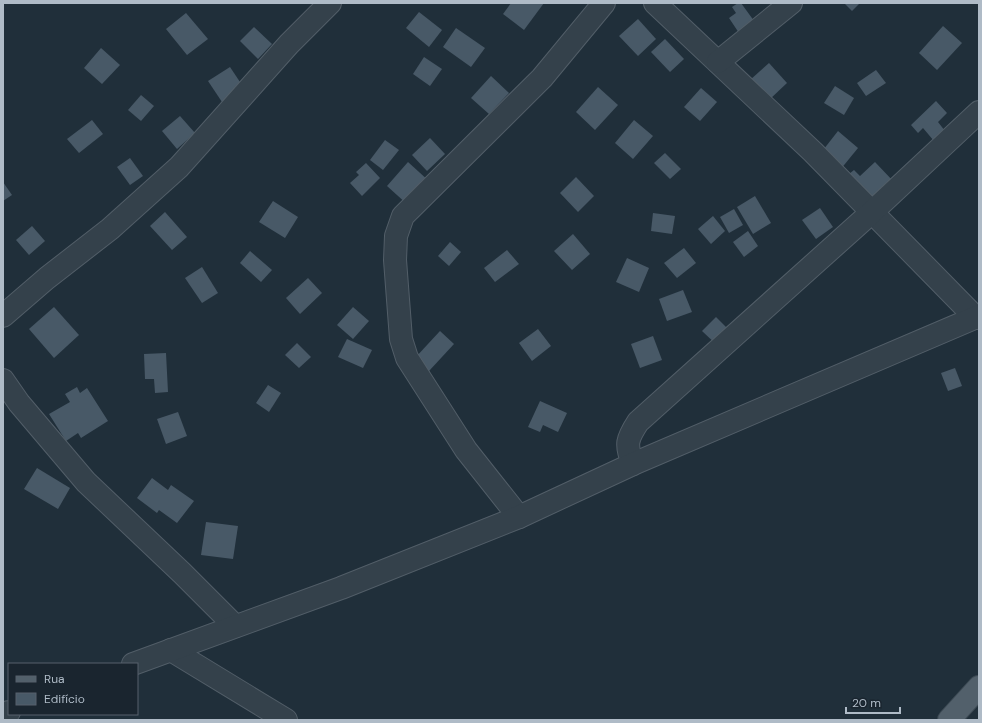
<svg xmlns="http://www.w3.org/2000/svg" width="982" height="723" font-family="'DM Sans',sans-serif">
<style>
.building{fill:#485967}
.lines{fill:none;stroke-linecap:round;stroke-linejoin:round}
.minor-casing{stroke:#525e68;stroke-width:24}
.major-casing{stroke:#3d4a54;stroke-width:24}
.minor{stroke:#34414b;stroke-width:22}
.major{stroke:#52606b;stroke-width:22}
</style>
<rect width="100%" height="100%" fill="#202f3a"/>
<!-- building -->
<g class="building">
<polygon points="511,3 544,3 524,30 503,14"/>
<polygon points="738,3 741,3 757,25 741,36 729,18 736,13 732,7"/>
<polygon points="844,3 860,3 852,11"/>
<polygon points="419,12 442,30 429,47 406,28"/>
<polygon points="186,13 208,39 187,55 166,29"/>
<polygon points="638,19 656,39 638,56 619,36"/>
<polygon points="943,26 962,43 937,70 919,53"/>
<polygon points="254,27 272,44 258,59 240,41"/>
<polygon points="456,28 485,48 471,67 443,47"/>
<polygon points="665,39 684,59 670,72 651,52"/>
<polygon points="101,48 120,65 102,84 84,68"/>
<polygon points="424,57 442,69 430,86 413,74"/>
<polygon points="769,63 787,83 769,100 750,80"/>
<polygon points="230,67 246,91 224,105 208,81"/>
<polygon points="876,70 886,83 866,96 857,83"/>
<polygon points="491,76 509,93 489,114 471,98"/>
<polygon points="835,86 854,98 844,115 824,103"/>
<polygon points="598,87 618,105 595,130 576,112"/>
<polygon points="701,88 717,102 700,121 684,107"/>
<polygon points="141,95 154,106 141,121 128,110"/>
<polygon points="936,101 947,113 938,122 945,131 934,141 923,128 918,133 911,125"/>
<polygon points="180,116 195,133 177,149 162,131"/>
<polygon points="92,120 103,134 79,153 67,139"/>
<polygon points="634,120 653,136 633,159 615,143"/>
<polygon points="838,131 858,148 840,170 820,154"/>
<polygon points="430,138 445,154 427,171 412,155"/>
<polygon points="385,140 399,150 383,170 370,160"/>
<polygon points="665,153 681,169 670,179 654,163"/>
<polygon points="130,158 143,176 130,185 117,167"/>
<polygon points="408,162 430,182 408,205 387,186"/>
<polygon points="875,162 894,182 871,205 844,178 854,170 860,176"/>
<polygon points="366,163 380,178 362,196 350,183 359,175 356,172"/>
<polygon points="576,177 594,196 578,212 560,193"/>
<polygon points="3,182 12,195 3,201"/>
<polygon points="755,196 771,223 753,234 737,207"/>
<polygon points="273,201 298,217 285,238 259,222"/>
<polygon points="820,208 833,227 816,239 802,220"/>
<polygon points="734,209 743,225 729,233 720,217"/>
<polygon points="165,212 187,237 172,250 150,226"/>
<polygon points="653,213 675,216 672,234 651,231"/>
<polygon points="713,216 725,231 711,244 698,229"/>
<polygon points="32,226 45,241 29,255 16,240"/>
<polygon points="748,231 758,246 744,257 733,242"/>
<polygon points="573,234 590,254 572,270 554,251"/>
<polygon points="450,242 461,252 449,266 438,256"/>
<polygon points="684,248 696,263 677,278 664,263"/>
<polygon points="507,250 519,264 495,282 484,268"/>
<polygon points="250,251 272,270 261,282 240,263"/>
<polygon points="627,258 649,268 639,292 616,282"/>
<polygon points="202,267 218,293 202,303 185,278"/>
<polygon points="308,278 322,293 300,314 286,298"/>
<polygon points="683,290 692,312 667,321 659,299"/>
<polygon points="54,307 79,335 54,358 29,329"/>
<polygon points="353,307 369,321 353,339 337,325"/>
<polygon points="716,317 731,332 718,346 702,331"/>
<polygon points="538,329 551,346 532,361 519,343"/>
<polygon points="440,331 454,344 429,371 415,358"/>
<polygon points="653,336 662,360 640,368 631,344"/>
<polygon points="347,339 372,350 363,368 338,357"/>
<polygon points="297,343 311,357 299,368 285,355"/>
<polygon points="166,353 168,392 155,393 154,379 145,379 144,354"/>
<polygon points="955,368 962,386 948,391 941,373"/>
<polygon points="268,385 281,393 269,412 256,403"/>
<polygon points="77,387 80,393 87,388 108,421 81,438 78,433 66,441 49,414 70,402 65,394"/>
<polygon points="540,401 567,413 558,432 543,425 540,432 528,427"/>
<polygon points="178,412 187,436 166,444 157,419"/>
<polygon points="37,468 70,488 58,509 24,489"/>
<polygon points="152,478 168,490 171,485 194,501 177,523 159,510 157,513 137,498"/>
<polygon points="206,522 238,526 233,559 201,555"/>
</g>
<g class="lines">
<defs>
<g id="minor">
<polyline points="655,3 813,152 976,318"/>
<polyline points="718,62 791,3"/>
<polyline points="3,316 47,278 110,229 179,167 289,44 330,3"/>
<polyline points="3,380 19,403 86,482 182,573 235,626"/>
<path d="M633 464C625 444 627 439 638 422L872 212 979 112"/>
<polyline points="519,517 466,450 407,358 401,339 395,260 396,236 403,216 542,78 604,3"/>
<polyline points="171,650 286,720"/>
<polyline points="133,664 341,588 519,517 633,464 979,316"/>
<polyline points="3,714 9,712"/>
</g>
<polyline id="major" points="949,720 979,687"/>
</defs>
<!-- minor casing -->
<use href="#minor" class="minor-casing"/>
<!-- major casing -->
<use href="#major" class="major-casing"/>
<!-- minor -->
<use href="#minor" class="minor"/>
<!-- major -->
<use href="#major" class="major"/>
</g>
<!-- border -->
<rect width="982" height="723" fill="none" stroke="#afbbc7" stroke-width="8"/>
<!-- legend -->
<rect x="8" y="663" width="130" height="52" fill="#1a252f" stroke="#56616c"/>
<rect x="16" y="676" width="20" height="6" fill="#52606b" stroke="#56616c"/>
<text x="44" y="683" font-size="12" fill="#afbbc7">Rua</text>
<rect x="16" y="693" width="20" height="12" fill="#485967" stroke="#56616c"/>
<text x="44" y="703" font-size="12" fill="#afbbc7">Edifício</text>
<!-- scale -->
<path d="M846 707v6h54v-6" fill="none" stroke="#afbbc7" stroke-width="2"/>
<text x="852" y="707" font-size="12" fill="#afbbc7" stroke="#1a252f" stroke-width="3" paint-order="stroke">20 m</text>
</svg>
